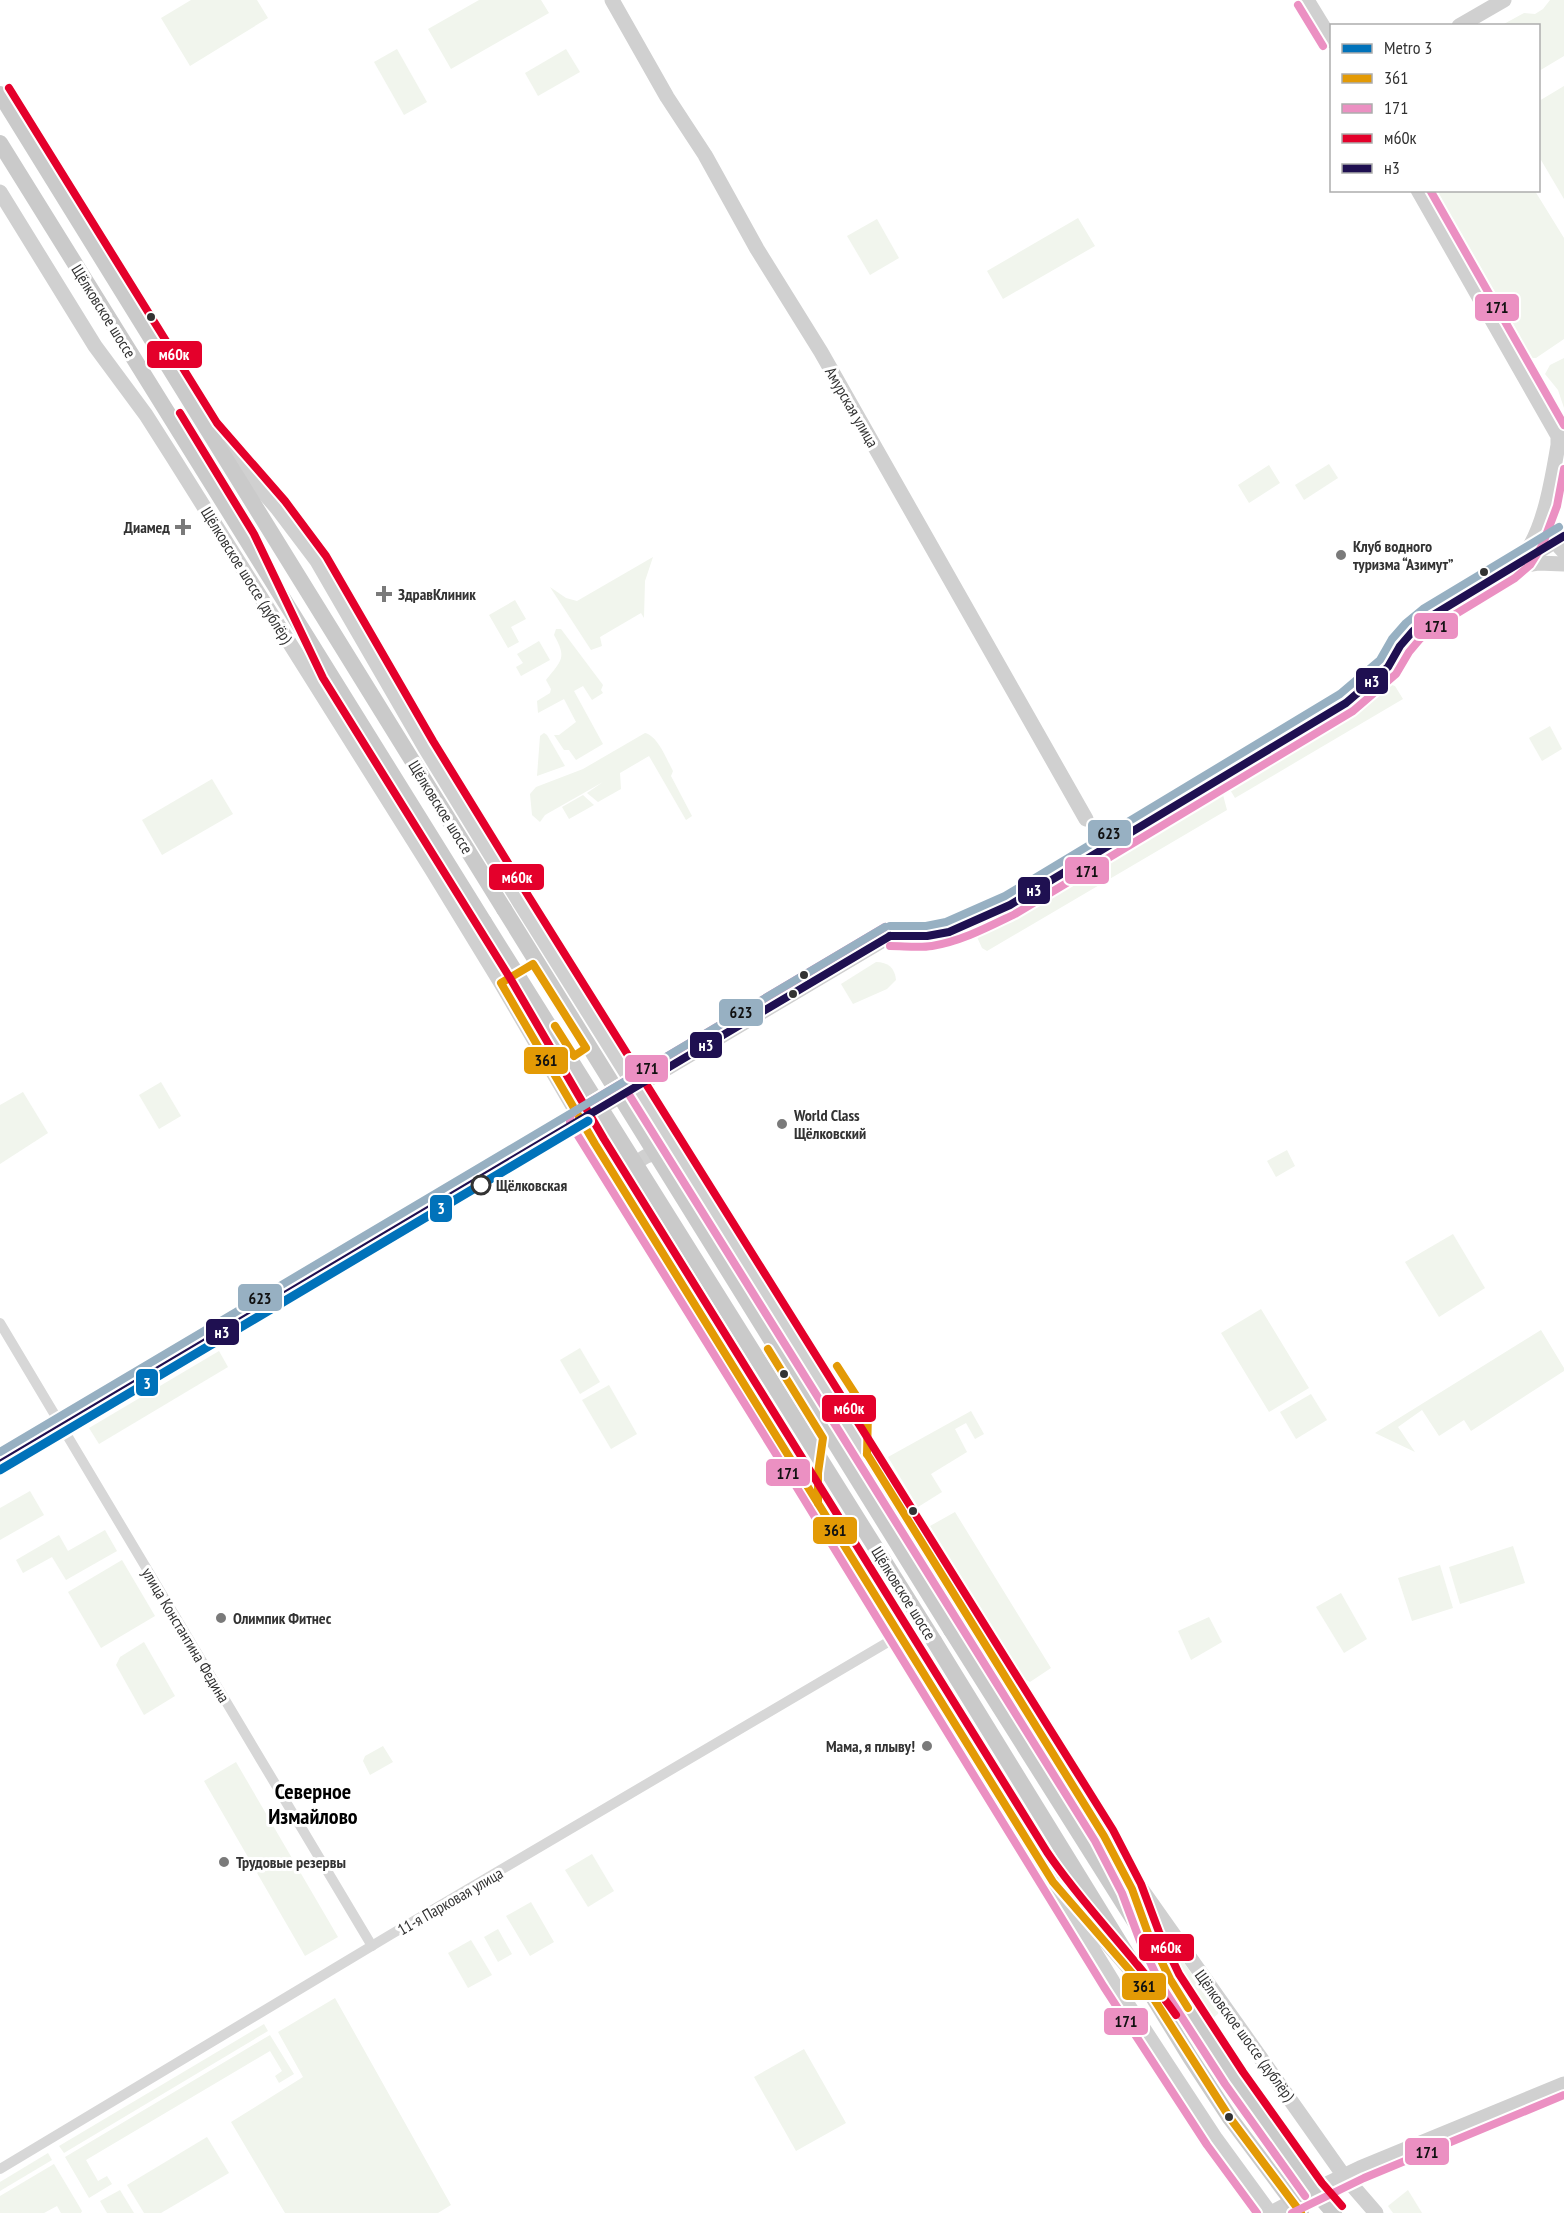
<svg xmlns="http://www.w3.org/2000/svg" width="1564" height="2213" font-family="'PT Sans Narrow',sans-serif">
<style>
.green{fill:#f1f5ed}
.lines{fill:none;stroke-linecap:round;stroke-linejoin:round}
.street{stroke:#d7d7d7;stroke-width:10}
.secondary{stroke:#d0d0d0;stroke-width:15}
.primary{stroke:#cacaca;stroke-width:16}
.primary-bridge{stroke:#cacaca;stroke-width:16}
.bus-1-casing{stroke:#fff;stroke-width:12}
.bus-2-casing{stroke:#fff;stroke-width:12}
.bus-3-casing{stroke:#fff;stroke-width:12}
.bus-4-casing{stroke:#fff;stroke-width:12}
.bus-5-casing{stroke:#fff;stroke-width:12}
.bus-1{stroke:#e39a05;stroke-width:8}
.bus-2{stroke:#eb90c2;stroke-width:8}
.bus-3{stroke:#e4002b;stroke-width:8}
.bus-4{stroke:#1f1051;stroke-width:8}
.bus-5{stroke:#97b0c2;stroke-width:8}
.metro-1-casing{stroke:#fff;stroke-width:14}
.metro-1{stroke:#0072ba;stroke-width:9}
.bus-dot{fill:#333;stroke:#fff;stroke-width:2}
.poi-dot{fill:#7a7a7a;stroke:#fff;stroke-width:2}
.stop-dot{fill:#fff;stroke:#333;stroke-width:3}
.labels{text-anchor:middle;dominant-baseline:central;stroke-width:6;stroke-linejoin:round;paint-order:stroke}
.street-label{font-size:16px;fill:#333;stroke:#fff}
.poi-label{font-size:16px;font-weight:bold;fill:#333;stroke:#fff;text-anchor:start}
.stop-label{font-size:16px;font-weight:bold;fill:#333;stroke:#fff;text-anchor:start}
.district-label{font-size:22px;font-weight:bold;fill:#000;stroke:#fff}
.line-badge{stroke:#fff;stroke-width:2}
.badge-label{font-size:16px;text-anchor:middle;font-weight:bold;fill:#fff}
.pale-badge-label{font-size:16px;text-anchor:middle;font-weight:bold;fill:#111}
</style>
<rect width="100%" height="100%" fill="#fff"/>
<!-- green -->
<g class="green">
<polygon points="191,0 257,0 268,18 190,66 161,18"/>
<polygon points="479,0 541,0 549,13 451,69 428,29"/>
<polygon points="1550,0 1564,0 1564,56 1539,71 1538,26 1502,25 1524,13 1535,14 1543,9"/>
<polygon points="397,49 427,102 404,115 374,62"/>
<polygon points="566,49 580,72 538,96 525,73"/>
<polygon points="1564,86 1564,199 1541,160 1538,161 1539,101"/>
<polygon points="1437,191 1535,191 1564,238 1564,339 1536,358 1531,358 1521,346 1520,336"/>
<polygon points="1078,218 1095,246 1003,299 987,271"/>
<polygon points="877,219 899,258 870,275 847,236"/>
<polygon points="1564,358 1564,408 1558,390 1545,374 1550,365"/>
<polygon points="1329,464 1338,478 1304,500 1295,485"/>
<polygon points="1269,465 1280,483 1249,503 1238,485"/>
<polygon points="653,557 645,581 644,618 641,613 600,637 602,646 591,650 550,587 566,598 577,601"/>
<polygon points="515,600 526,619 511,627 519,642 508,648 489,615"/>
<path d="M556 629H561L603 685 601 690 603 693 592 700 583 686 574 691 603 744 576 760 569 750H564L554 735H559L576 722 564 699 538 713 537 701 550 693 551 689 546 680C562 660 567 658 554 635Z"/>
<polygon points="539,641 550,660 521,676 516,667 523,663 517,654"/>
<polygon points="1386,683 1395,686 1403,699 1235,798 1229,788 1228,784 1232,779 1380,684"/>
<polygon points="1550,726 1562,749 1542,761 1529,738"/>
<polygon points="544,733 547,735 565,766 537,776 540,736"/>
<path d="M645 733C658 736 667 760 673 771L671 776 692 816 686 820 649 756 620 773 621 789 598 802 587 793 603 782 545 815 540 822 532 815 530 794 536 787 583 769Z"/>
<polygon points="212,779 233,814 162,855 142,820"/>
<polygon points="1209,792 1217,792 1223,795 1227,810 987,951 982,948 977,937 981,928 1009,915"/>
<polygon points="583,795 594,805 569,819 562,807"/>
<path d="M876 962C888 962 895 968 896 980L887 989 853 1004 841 984Z"/>
<polygon points="161,1082 181,1116 159,1129 139,1095"/>
<polygon points="23,1092 48,1133 0,1164 0,1105"/>
<polygon points="1287,1150 1295,1166 1276,1177 1267,1161"/>
<polygon points="1453,1234 1485,1288 1439,1317 1405,1262"/>
<polygon points="1261,1309 1309,1388 1269,1412 1221,1333"/>
<polygon points="1541,1330 1564,1368 1564,1371 1471,1431 1464,1420 1439,1436 1422,1410 1398,1427 1415,1452 1375,1433"/>
<polygon points="580,1348 600,1382 580,1394 560,1360"/>
<polygon points="219,1351 228,1367 99,1444 89,1428"/>
<polygon points="609,1385 637,1434 611,1449 582,1400"/>
<polygon points="1311,1394 1327,1420 1296,1439 1280,1412"/>
<polygon points="971,1411 984,1434 975,1439 966,1423 955,1429 967,1452 931,1474 942,1492 918,1507 888,1457"/>
<polygon points="30,1491 44,1515 0,1540 0,1508"/>
<polygon points="955,1512 1051,1668 1030,1682 1026,1680 930,1526"/>
<polygon points="105,1530 117,1551 66,1580 52,1557 23,1573 16,1560 59,1535 68,1551"/>
<polygon points="1513,1546 1525,1583 1460,1604 1449,1567"/>
<polygon points="122,1560 155,1616 101,1648 68,1592"/>
<polygon points="1440,1565 1453,1608 1412,1621 1398,1578"/>
<polygon points="1341,1593 1367,1639 1344,1653 1316,1607"/>
<polygon points="1209,1617 1222,1642 1191,1660 1178,1631"/>
<polygon points="144,1642 175,1696 144,1715 116,1665 120,1657"/>
<polygon points="383,1746 393,1762 370,1775 363,1761 365,1756"/>
<polygon points="236,1762 338,1937 305,1956 204,1781"/>
<polygon points="592,1854 614,1891 588,1907 565,1870"/>
<polygon points="531,1902 554,1942 530,1956 506,1916"/>
<polygon points="498,1929 512,1954 498,1962 484,1937"/>
<polygon points="1157,1929 1161,1930 1219,2013 1213,2018 1192,1992 1157,1935 1155,1931"/>
<polygon points="471,1940 492,1975 468,1988 448,1953"/>
<polygon points="335,1998 451,2205 438,2213 285,2213 231,2122 303,2077 278,2032"/>
<polygon points="264,2024 268,2031 64,2153 59,2146"/>
<polygon points="270,2035 294,2074 279,2083 275,2076 282,2071 270,2051 86,2160 98,2181 107,2176 112,2184 89,2198 65,2157"/>
<polygon points="804,2049 846,2123 796,2151 754,2077"/>
<polygon points="207,2137 229,2173 161,2213 144,2213 127,2185"/>
<polygon points="48,2153 52,2160 0,2191 0,2182"/>
<polygon points="54,2164 82,2211 81,2213 61,2213 57,2206 44,2213 0,2213 0,2196"/>
<polygon points="120,2190 134,2213 107,2213 100,2201"/>
<polygon points="1408,2190 1422,2213 1393,2213 1388,2206"/>
</g>
<g class="lines">
<!-- street -->
<g class="street">
<polyline points="0,1323 372,1946"/>
<polyline points="0,2169 390,1935 900,1635"/>
</g>
<!-- secondary -->
<g class="secondary">
<polyline points="612,0 667,97 705,155 757,249 821,352 1086,819"/>
<polyline points="1307,0 1332,41"/>
<polyline points="1459,26 1504,0"/>
<path d="M1418 190 1558 436V445C1552 479 1544 534 1520 560"/>
<polyline points="0,192 95,346 146,415 174,459 432,870 501,983 595,1144 803,1477 1113,1982 1216,2139 1270,2213"/>
<polyline points="224,447 277,508 317,561 424,746 520,903 1104,1836 1344,2176 1376,2213"/>
<path d="M1547 508C1546 524 1552 540 1564 552"/>
<polyline points="1520,566 1538,563 1564,564"/>
<path d="M632 1200 630 1170C640 1159 650 1150 665 1155"/>
<path d="M0 1464 890 936C902 936 915 937 927 936 956 934 984 917 1010 905L1346 703 1374 680 1388 667 1400 646 1413 631 1430 617 1564 536"/>
<polyline points="1127,1880 1149,1936"/>
<polyline points="1079,1911 1128,1967"/>
<polyline points="1271,2213 1314,2190 1360,2168 1564,2084"/>
</g>
<!-- primary -->
<g class="primary">
<polyline points="0,94 504,909"/>
<polyline points="0,143 484,922"/>
<polyline points="951,1630 1210,2041 1314,2190 1334,2213"/>
<polyline points="934,1641 1190,2057 1230,2118 1301,2213"/>
</g>
<!-- primary-bridge -->
<g class="primary-bridge">
<polyline points="504,909 951,1630"/>
<polyline points="484,922 934,1641"/>
</g>
<defs>
<g id="bus-1">
<polyline points="555,1026 574,1056 586,1048 533,964 501,983 595,1144 1053,1882 1152,1996 1230,2118 1301,2213"/>
<polyline points="768,1349 823,1438 818,1473 818,1503"/>
<polyline points="837,1366 868,1414 867,1454"/>
<polyline points="867,1454 1104,1836 1132,1889 1149,1936 1170,1979 1188,2008"/>
</g>
<g id="bus-2">
<polyline points="1298,5 1323,46"/>
<polyline points="1430,190 1564,425"/>
<polyline points="885,927 575,1111 570,1116 570,1123 794,1483 1104,1987 1207,2145 1257,2213"/>
<path d="M890 946C904 946 919 948 932 946 962 941 988 927 1015 914L1353 711 1396 674 1409 652 1420 639 1436 626 1515 578 1530 565 1542 546 1557 506 1564 469"/>
<polyline points="628,1093 1095,1841 1122,1893 1140,1941 1161,1985 1225,2084 1305,2196"/>
<polyline points="1292,2213 1364,2178 1564,2095"/>
</g>
<g id="bus-3">
<polyline points="9,88 217,423 285,501 326,556 433,741 529,897 1113,1830 1141,1884 1159,1932 1179,1974 1243,2072 1322,2183 1342,2206"/>
<path d="M180 413 254 534 323 678 510 978 604 1139 1047 1852C1086 1910 1137 1958 1176 2015"/>
</g>
<g id="bus-4">
<polyline points="890,936 927,936 949,932 1010,905 1346,703 1388,667 1400,646 1413,631 1430,617 1564,536"/>
<polyline points="0,1464 890,936"/>
</g>
<g id="bus-5">
<polyline points="890,926 926,926 946,922 1005,896 1340,694 1380,660 1392,639 1406,623 1423,609 1559,527"/>
<polyline points="0,1452 885,927"/>
</g>
</defs>
<!-- bus-1 casing -->
<use href="#bus-1" class="bus-1-casing"/>
<!-- bus-2 casing -->
<use href="#bus-2" class="bus-2-casing"/>
<!-- bus-3 casing -->
<use href="#bus-3" class="bus-3-casing"/>
<!-- bus-4 casing -->
<use href="#bus-4" class="bus-4-casing"/>
<!-- bus-5 casing -->
<use href="#bus-5" class="bus-5-casing"/>
<!-- bus-1 -->
<use href="#bus-1" class="bus-1"/>
<!-- bus-2 -->
<use href="#bus-2" class="bus-2"/>
<!-- bus-3 -->
<use href="#bus-3" class="bus-3"/>
<!-- bus-4 -->
<use href="#bus-4" class="bus-4"/>
<!-- bus-5 -->
<use href="#bus-5" class="bus-5"/>
<defs>
<polyline id="metro-1" points="0,1470 588,1121"/>
</defs>
<!-- metro-1 casing -->
<use href="#metro-1" class="metro-1-casing"/>
<!-- metro-1 -->
<use href="#metro-1" class="metro-1"/>
</g>
<!-- markers -->
<g class="bus-dot">
<circle cx="151" cy="317" r="5"/>
<circle cx="1484" cy="572" r="5"/>
<circle cx="804" cy="975" r="5"/>
<circle cx="793" cy="994" r="5"/>
<circle cx="784" cy="1374" r="5"/>
<circle cx="913" cy="1511" r="5"/>
<circle cx="1229" cy="2117" r="5"/>
</g>
<g class="poi-dot">
<path d="M180 518h6v6h6v6h-6v6h-6v-6h-6v-6h6z"/>
<circle cx="1341" cy="555" r="6"/>
<path d="M381 585h6v6h6v6h-6v6h-6v-6h-6v-6h6z"/>
<circle cx="782" cy="1124" r="6"/>
<circle cx="221" cy="1618" r="6"/>
<circle cx="927" cy="1746" r="6"/>
<circle cx="224" cy="1862" r="6"/>
</g>
<circle class="stop-dot" cx="481" cy="1185" r="9"/>
<g class="labels">
<!-- street labels -->
<g class="street-label">
<text transform="translate(104 311) rotate(58)">Щёлковское шоссе</text>
<text transform="translate(852 407) rotate(60)">Амурская улица</text>
<text transform="translate(247 575) rotate(58)">Щёлковское шоссе (дублёр)</text>
<text transform="translate(441 807) rotate(58)">Щёлковское шоссе</text>
<text transform="translate(904 1593) rotate(58)">Щёлковское шоссе</text>
<text transform="translate(186 1635) rotate(59)">улица Константина Федина</text>
<text transform="translate(450 1901) rotate(-30)">11-я Парковая улица</text>
<text transform="translate(1245 2035) rotate(54)">Щёлковское шоссе (дублёр)</text>
</g>
<!-- poi labels -->
<g class="poi-label">
<text x="170" y="527" text-anchor="end">Диамед</text>
<text x="1353" y="546">Клуб водного<tspan x="1353" dy="18">туризма “Азимут”</tspan></text>
<text x="398" y="594">ЗдравКлиник</text>
<text x="794" y="1115">World Class<tspan x="794" dy="18">Щёлковский</tspan></text>
<text x="233" y="1618">Олимпик Фитнес</text>
<text x="915" y="1746" text-anchor="end">Мама, я плыву!</text>
<text x="236" y="1862">Трудовые резервы</text>
</g>
<!-- stop labels -->
<g class="stop-label">
<text x="496" y="1185">Щёлковская</text>
</g>
<!-- district labels -->
<g class="district-label">
<text x="313" y="1791">Северное<tspan x="313" dy="25">Измайлово</tspan></text>
</g>
</g>
<g class="line-badge">
<rect x="1474" y="293" width="46" height="29" rx="6" fill="#eb90c2"/>
<rect x="146" y="340" width="57" height="29" rx="6" fill="#e4002b"/>
<rect x="1413" y="612" width="46" height="28" rx="6" fill="#eb90c2"/>
<rect x="1355" y="667" width="34" height="28" rx="6" fill="#1f1051"/>
<rect x="1087" y="819" width="45" height="28" rx="6" fill="#97b0c2"/>
<rect x="1064" y="856" width="46" height="29" rx="6" fill="#eb90c2"/>
<rect x="488" y="863" width="57" height="28" rx="6" fill="#e4002b"/>
<rect x="1017" y="876" width="34" height="29" rx="6" fill="#1f1051"/>
<rect x="718" y="998" width="46" height="29" rx="6" fill="#97b0c2"/>
<rect x="689" y="1031" width="34" height="28" rx="6" fill="#1f1051"/>
<rect x="523" y="1046" width="46" height="29" rx="6" fill="#e39a05"/>
<rect x="624" y="1054" width="45" height="29" rx="6" fill="#eb90c2"/>
<rect x="429" y="1194" width="24" height="29" rx="6" fill="#0072ba"/>
<rect x="237" y="1283" width="46" height="29" rx="6" fill="#97b0c2"/>
<rect x="205" y="1318" width="35" height="28" rx="6" fill="#1f1051"/>
<rect x="135" y="1368" width="24" height="29" rx="6" fill="#0072ba"/>
<rect x="821" y="1394" width="56" height="29" rx="6" fill="#e4002b"/>
<rect x="765" y="1458" width="46" height="29" rx="6" fill="#eb90c2"/>
<rect x="812" y="1516" width="46" height="29" rx="6" fill="#e39a05"/>
<rect x="1138" y="1933" width="57" height="29" rx="6" fill="#e4002b"/>
<rect x="1121" y="1972" width="46" height="29" rx="6" fill="#e39a05"/>
<rect x="1103" y="2007" width="46" height="29" rx="6" fill="#eb90c2"/>
<rect x="1404" y="2137" width="46" height="29" rx="6" fill="#eb90c2"/>
</g>
<g class="badge-label">
<text x="174" y="360">м60к</text>
<text x="1372" y="687">н3</text>
<text x="517" y="883">м60к</text>
<text x="1034" y="896">н3</text>
<text x="706" y="1051">н3</text>
<text x="441" y="1214">3</text>
<text x="222" y="1338">н3</text>
<text x="147" y="1389">3</text>
<text x="849" y="1414">м60к</text>
<text x="1166" y="1953">м60к</text>
</g>
<g class="pale-badge-label">
<text x="1497" y="313">171</text>
<text x="1436" y="632">171</text>
<text x="1109" y="839">623</text>
<text x="1087" y="877">171</text>
<text x="741" y="1018">623</text>
<text x="546" y="1066">361</text>
<text x="647" y="1074">171</text>
<text x="260" y="1304">623</text>
<text x="788" y="1479">171</text>
<text x="835" y="1536">361</text>
<text x="1144" y="1992">361</text>
<text x="1126" y="2027">171</text>
<text x="1427" y="2158">171</text>
</g>
<!-- legend -->
<rect x="1330" y="24" width="210" height="168" fill="#ffffff" stroke="#adadad" stroke-width="1.5"/>
<rect x="1342" y="44" width="30" height="9" fill="#0072ba" stroke="#adadad" stroke-width="1.5"/>
<text x="1384" y="54" font-size="18" fill="#333333">Metro 3</text>
<rect x="1342" y="74" width="30" height="9" fill="#e39a05" stroke="#adadad" stroke-width="1.5"/>
<text x="1384" y="84" font-size="18" fill="#333333">361</text>
<rect x="1342" y="104" width="30" height="9" fill="#eb90c2" stroke="#adadad" stroke-width="1.5"/>
<text x="1384" y="114" font-size="18" fill="#333333">171</text>
<rect x="1342" y="134" width="30" height="9" fill="#e4002b" stroke="#adadad" stroke-width="1.5"/>
<text x="1384" y="144" font-size="18" fill="#333333">м60к</text>
<rect x="1342" y="164" width="30" height="9" fill="#1f1051" stroke="#adadad" stroke-width="1.5"/>
<text x="1384" y="174" font-size="18" fill="#333333">н3</text>
</svg>
